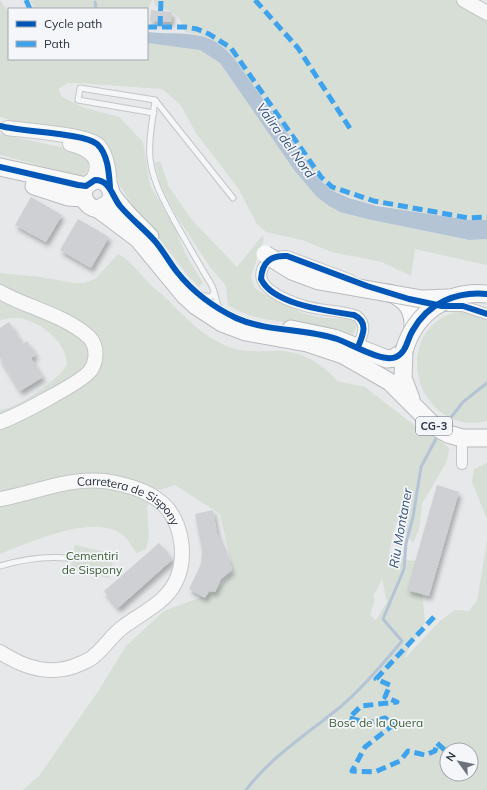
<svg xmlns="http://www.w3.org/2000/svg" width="487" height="790" font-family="Mulish,sans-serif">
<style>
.green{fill:#d6ded6;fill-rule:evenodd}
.water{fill:#b4c4d5}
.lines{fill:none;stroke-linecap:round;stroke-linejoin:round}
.stream{stroke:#b4c4d5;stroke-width:3}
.building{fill:#ced0d3;filter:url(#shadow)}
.service-casing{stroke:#c4c6c8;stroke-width:7}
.minor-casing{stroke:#c4c6c8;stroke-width:12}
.secondary-casing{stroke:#c4c6c8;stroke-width:16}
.trunk-casing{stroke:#b8bbbf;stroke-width:19}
.service{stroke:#f5f6f7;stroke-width:5}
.minor{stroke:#f5f6f7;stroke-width:10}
.secondary{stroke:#f8f8f8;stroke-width:14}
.trunk{stroke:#f8f8f8;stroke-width:17}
.trunk-bridge-casing{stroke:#b8bbbf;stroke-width:19;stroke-linecap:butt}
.trunk-bridge{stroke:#f8f8f8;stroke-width:17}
.quiet{stroke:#3ea3ec;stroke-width:5;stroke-dasharray:10 5;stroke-linecap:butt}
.cycleway-casing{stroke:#f4f6f9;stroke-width:8}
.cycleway{stroke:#0057b8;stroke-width:6}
.labels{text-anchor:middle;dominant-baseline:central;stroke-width:3.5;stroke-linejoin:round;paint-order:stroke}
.shield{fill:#f4f6f9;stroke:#676e7b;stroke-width:1}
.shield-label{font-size:11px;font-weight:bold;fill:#2b3445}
.street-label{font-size:12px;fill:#2b3445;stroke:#f4f6f9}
.park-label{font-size:12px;fill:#3f6138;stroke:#f4f6f9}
.water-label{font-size:13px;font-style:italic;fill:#34527a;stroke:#f4f6f9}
</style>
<defs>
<filter id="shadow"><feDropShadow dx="2.5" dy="4.5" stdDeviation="2" flood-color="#0004"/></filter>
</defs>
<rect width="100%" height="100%" fill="#e6e8ea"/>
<!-- green -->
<g class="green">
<polygon points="0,0 9,13 9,59 147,59 147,43 200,50 220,63 294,170 317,197 329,206 340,212 367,219 467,240 487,239 487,265 415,249 411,276 382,262 332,252 302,240 266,232 257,224 238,188 196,133 180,104 162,89 79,83 67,83 58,89 62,97 85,108 119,117 143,142 150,185 176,230 185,253 203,283 199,287 190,278 155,233 131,211 134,207 120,186 114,167 98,138 83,131 19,123 0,117"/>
<polygon points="29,0 152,0 147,10 32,9 33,5"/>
<path d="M154 0H455L487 18V220H469L399 209 362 201 331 190 321 181 297 150 236 61 201 35 185 32C179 12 173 12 155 6Z"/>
<path d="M0 134 78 151 88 160C89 166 89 173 82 175 77 177 11 157 0 155Z"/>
<path d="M160 161 169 187 192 220 237 267 262 236 264 238 251 276 254 287 262 293 302 313 319 317 345 319 352 320 357 325 353 335 350 336C343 334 336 331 329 329 295 320 258 325 228 305L226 286 210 267 176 215 160 183 155 163Z"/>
<path d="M118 254C132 262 138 272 149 283 154 289 161 293 167 299 186 318 201 335 226 346 245 354 264 350 283 351 305 353 324 365 337 381L365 387 419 429V434C429 433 443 440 449 449L447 461 422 504 419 529 413 543 401 526 396 523 389 552 410 561 419 560 425 623 411 645 404 659 440 621 455 610 469 611 477 601 487 541V790H23L39 776 99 690 126 646 164 611 215 592 233 572 220 514 175 485 156 491 147 507 149 538 146 549 137 553C132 548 129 540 124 536 97 511 28 543 0 554V410C18 408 57 381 67 365 67 342 41 322 19 318 12 317 6 319 0 320V273L40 277 74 283H85L95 279ZM382 579 387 602 376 620 370 615 375 599 373 597ZM447 750H471V774H447Z"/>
<path d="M463 310 487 311V421C415 438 385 326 463 310Z"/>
<polygon points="487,463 487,519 472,482 474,469"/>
<polygon points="75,545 115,554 109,578 70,569"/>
</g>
<!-- water -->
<path class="water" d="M147 32C185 36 209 26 236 61L320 180 331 190 349 198 377 206 469 220H487V239L469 240 367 219 340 212 329 206 317 197 294 170 220 63 200 50 147 43Z"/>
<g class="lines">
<!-- stream -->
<g class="stream">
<polyline points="95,2 96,9"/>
<polyline points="445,425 463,402 487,383"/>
<path d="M246 790C272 756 307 734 339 708 362 689 383 664 402 641L383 619 404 569 406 543 413 517 421 467 438 435"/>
</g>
</g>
<!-- building -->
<g class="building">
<polygon points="151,10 172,12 171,22 150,21"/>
<polygon points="31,197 62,215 46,242 15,225"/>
<polygon points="78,219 109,237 91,268 60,250"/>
<polygon points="9,322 23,344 27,341 36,355 31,358 43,377 20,391 0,358 0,328"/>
<polygon points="437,485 459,492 429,596 407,590"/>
<polygon points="213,510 217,533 232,570 221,579 215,592 209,591 205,598 189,589 201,564 202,550 195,514"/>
<polygon points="159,543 173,559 118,608 104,591"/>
</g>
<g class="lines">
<defs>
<g id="service">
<path d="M155 100C153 119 148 139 150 158 153 182 163 199 174 220 186 241 198 263 211 284 217 295 214 303 224 316"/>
<polyline points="154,113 78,100 80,88 155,100 233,198"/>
<polyline points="191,293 210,297 214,293"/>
<path d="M0 566C20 560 46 556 67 558"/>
</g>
<g id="minor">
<path d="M351 280 287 256C280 256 272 256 267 262 246 286 288 301 305 306 321 311 343 310 357 316 368 325 362 336 358 347"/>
<polyline points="443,306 463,306 487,314"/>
<polyline points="462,464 462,438"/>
</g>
<g id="secondary">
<polyline points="464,0 487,13"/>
<path d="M8 128C27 131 88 134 99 146 108 157 109 174 110 187"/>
<path d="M70 144C90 149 106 160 91 182"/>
<path d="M0 292C28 308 65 315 89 337 98 346 97 362 90 371 82 382 15 417 0 422"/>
<path id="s1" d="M0 499C35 493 68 477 104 481 125 484 152 491 167 508 183 527 187 560 175 583 164 604 141 613 123 627 112 635 105 647 95 655 92 659 86 661 82 663 53 677 26 669 0 652"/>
</g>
<g id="trunk">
<polyline points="0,167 86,186"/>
<polyline points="34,186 68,197 83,198"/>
<path d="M112 195 109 203 98 209C85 208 77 191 90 183 95 179 102 180 107 184 111 187 110 191 112 195 114 198 117 202 120 205 129 217 140 226 150 237"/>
<polyline points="98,209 138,239 185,296 196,306 222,323 246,332 307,343 343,355 390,382 434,426 448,434 462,438 487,438"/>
<path d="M389 293C407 299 414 311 413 329"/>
<polyline points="291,329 334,338 387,359 394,358 404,351"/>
<polyline points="404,351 403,378 411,399"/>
</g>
</defs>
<!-- service casing -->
<use href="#service" class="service-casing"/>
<!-- minor casing -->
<use href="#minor" class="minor-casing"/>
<!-- secondary casing -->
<use href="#secondary" class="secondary-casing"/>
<!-- trunk casing -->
<use href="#trunk" class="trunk-casing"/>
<!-- service -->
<use href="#service" class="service"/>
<!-- minor -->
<use href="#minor" class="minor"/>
<!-- secondary -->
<use href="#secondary" class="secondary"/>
<!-- trunk -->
<use href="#trunk" class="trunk"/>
<defs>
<g id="trunk-bridge">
<polyline points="265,254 292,271 319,281 422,299 449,298"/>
<path d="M404 351C415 313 447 290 487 294"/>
</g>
</defs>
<!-- trunk-bridge casing -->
<use href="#trunk-bridge" class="trunk-bridge-casing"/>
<!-- trunk-bridge -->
<use href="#trunk-bridge" class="trunk-bridge"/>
<!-- quiet -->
<g class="quiet">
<polyline points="26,0 30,9"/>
<polyline points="255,0 298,48 351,130"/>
<polyline points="160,26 161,0"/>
<polyline points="147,27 185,27 197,29 209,34 231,48 321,177 332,187 374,201 469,218 487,217"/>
<polyline points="434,617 376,679 390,685 385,697 397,702 361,706 349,718 368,723 385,718 393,725 365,747 352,771 375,772 400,761 408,751 425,755 435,751 437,743 447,752"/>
</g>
<defs>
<g id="cycleway">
<path d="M0 126C21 132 84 133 97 144 108 154 109 173 110 187"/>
<path d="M0 167 78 185 86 186 95 180C110 180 112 196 120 206 130 218 143 228 154 240 163 250 169 262 177 272 193 292 213 307 236 318 267 332 305 328 337 339 351 344 383 363 396 357 407 352 407 339 413 330 428 303 457 291 487 294"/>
<path d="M358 347C363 335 369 322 354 315 329 311 273 305 261 279 262 262 271 255 287 256L367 286 409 299 442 306H463L487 314"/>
</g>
</defs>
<!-- cycleway casing -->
<use href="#cycleway" class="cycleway-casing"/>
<!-- cycleway -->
<use href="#cycleway" class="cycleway"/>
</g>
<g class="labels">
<!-- shield labels -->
<rect class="shield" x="416" y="417" width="36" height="18" rx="3"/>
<g class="shield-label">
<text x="434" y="426">CG-3</text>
</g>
<!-- street labels -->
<g class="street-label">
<text stroke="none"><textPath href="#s1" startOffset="137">Carretera de Sispony</textPath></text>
</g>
<!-- park labels -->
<g class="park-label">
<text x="92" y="555">Cementiri<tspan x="92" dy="14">de Sispony</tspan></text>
<text x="376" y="722">Bosc de la Quera</text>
</g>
<!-- water labels -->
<g class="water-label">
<text transform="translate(286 140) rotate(54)">Valira del Nord</text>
<text transform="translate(400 528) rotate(-80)">Riu Montaner</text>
</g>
</g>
<!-- legend -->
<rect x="8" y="8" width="140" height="52" fill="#f4f6f9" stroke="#a4a8b1"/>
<rect x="16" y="21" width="20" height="6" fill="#0057b8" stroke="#a4a8b1"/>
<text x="44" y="28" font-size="12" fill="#2b3445">Cycle path</text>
<rect x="16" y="41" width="20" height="6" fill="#3ea3ec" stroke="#a4a8b1"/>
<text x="44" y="48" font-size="12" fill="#2b3445">Path</text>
<!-- north arrow -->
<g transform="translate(459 762) rotate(303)"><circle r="19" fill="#f4f6f9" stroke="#a4a8b1"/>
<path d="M0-3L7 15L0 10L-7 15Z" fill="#6c737f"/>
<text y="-6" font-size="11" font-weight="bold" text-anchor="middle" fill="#2b3445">N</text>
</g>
</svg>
